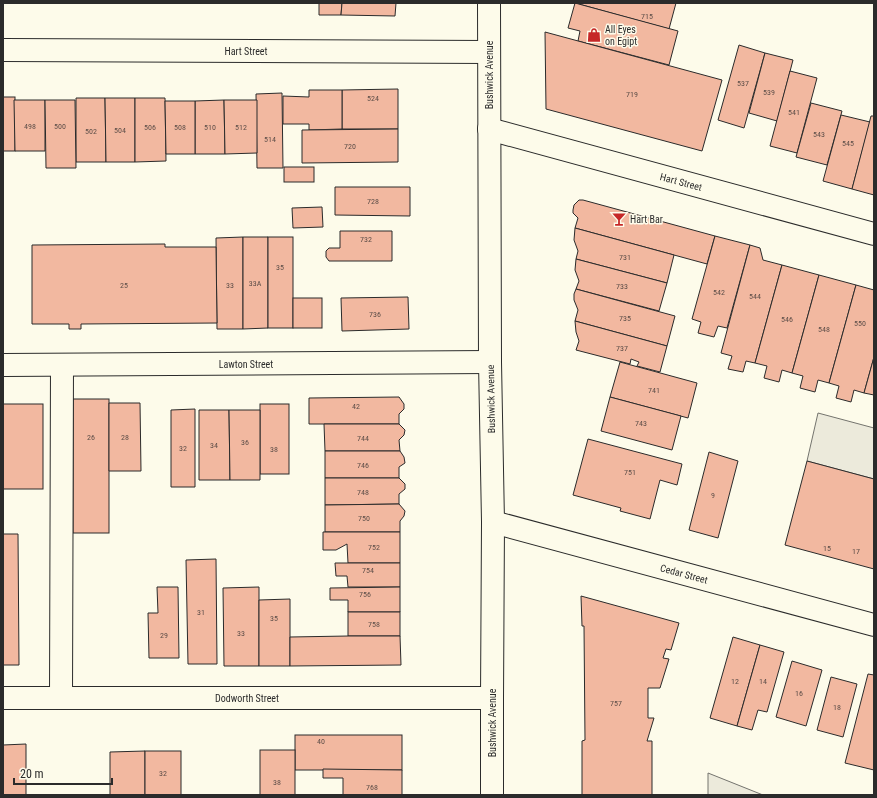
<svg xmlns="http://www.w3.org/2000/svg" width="877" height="798" font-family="'Roboto Condensed',sans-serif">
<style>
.parking{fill:#eceadb;stroke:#74746e}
.building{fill:#f2b8a0;stroke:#2b2b2b}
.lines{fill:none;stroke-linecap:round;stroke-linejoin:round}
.minor-casing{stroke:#2b2b2b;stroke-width:24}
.major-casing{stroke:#2b2b2b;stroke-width:24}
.minor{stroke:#fdfbea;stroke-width:22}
.major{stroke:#fdfbea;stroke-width:22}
.labels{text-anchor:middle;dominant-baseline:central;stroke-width:3;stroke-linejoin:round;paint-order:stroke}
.number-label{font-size:8px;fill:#5d4e48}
.poi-label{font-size:10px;fill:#2b2b2b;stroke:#fdfbea;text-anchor:start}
.street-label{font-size:10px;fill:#2b2b2b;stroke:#fdfbea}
</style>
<rect width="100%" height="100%" fill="#fdfbea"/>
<!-- parking -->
<g class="parking">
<polygon points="818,413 874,428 874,479 807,461"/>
<polygon points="708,773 763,795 708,795"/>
</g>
<!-- building -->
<g class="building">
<polygon points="319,3 342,3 341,15 319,15"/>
<polygon points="342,3 396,3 395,16 341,15"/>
<polygon points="575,3 676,3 669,29"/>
<polygon points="575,3 678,31 669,65 578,41 580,31 568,28"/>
<polygon points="545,32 722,80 702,151 546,109"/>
<polygon points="739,45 765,53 744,128 718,120"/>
<polygon points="765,53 793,60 777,121 749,113"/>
<polygon points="790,71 817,78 797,153 770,146"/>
<polygon points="398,89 398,129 342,129 342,90"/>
<polygon points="309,90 342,90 342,129 309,130 309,124 283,124 283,96 309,97"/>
<polygon points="282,93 283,168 257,168 256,94"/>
<rect x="3" y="97" width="12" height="54"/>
<polygon points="76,98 105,98 106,162 76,162"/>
<polygon points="105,98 135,98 135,162 106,162"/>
<polygon points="135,98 165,98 166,161 135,162"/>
<polygon points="14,100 45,100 45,151 15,151"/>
<polygon points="45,100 75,100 76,168 46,168"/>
<polygon points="224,100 225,154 195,154 195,101"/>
<polygon points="224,100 257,100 257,153 225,154"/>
<polygon points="165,101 195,101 195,154 166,154"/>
<polygon points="811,103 842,111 827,165 796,157"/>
<polygon points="841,115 870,122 852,189 823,181"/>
<polygon points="871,116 874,116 874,195 852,189"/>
<polygon points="398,129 398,162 302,163 302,130"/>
<rect x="284" y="167" width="30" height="15"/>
<polygon points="335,187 410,187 410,216 335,215"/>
<polygon points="579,200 583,200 715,236 707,264 575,228 578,218 573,213 573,210 574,205"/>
<polygon points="322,207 323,227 293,228 292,208"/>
<polygon points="575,228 674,255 667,283 576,259 578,251 574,240"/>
<polygon points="340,231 392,231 392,261 329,261 326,257 326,251 329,248 340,248"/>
<polygon points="715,236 750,245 727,328 718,326 714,337 698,333 701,322 692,319"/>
<polygon points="243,237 243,329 217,329 216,238"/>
<polygon points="243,237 268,237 268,328 243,329"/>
<rect x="268" y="237" width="25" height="91"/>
<polygon points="165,244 165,247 216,247 217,323 81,324 81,329 69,329 69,324 32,324 32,245"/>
<polygon points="750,245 760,248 763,260 782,265 755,363 746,361 743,372 728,369 732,356 721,353"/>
<polygon points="576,259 667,283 659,311 576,289 579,281 575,270"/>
<polygon points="782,265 819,275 792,373 782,370 779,382 764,378 767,366 755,363"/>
<polygon points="819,275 856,285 829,383 818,380 815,392 800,388 803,376 792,373"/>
<polygon points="856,285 874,290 874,357 864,393 854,390 851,402 836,398 839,386 829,383"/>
<polygon points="576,289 675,316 667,346 575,321 578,310 574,300 574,294"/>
<polygon points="408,297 409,329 342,331 341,298"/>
<rect x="293" y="298" width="29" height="30"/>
<polygon points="575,321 667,346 660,372 637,366 639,362 631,359 630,364 576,350 579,341 576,332"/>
<polygon points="874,357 874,395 864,393"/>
<polygon points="620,362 697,383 688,418 610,397"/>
<polygon points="399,397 404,404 404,409 399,414 399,424 309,424 309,398"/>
<polygon points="610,397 681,416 672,450 601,431"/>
<rect x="73" y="399" width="36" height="134"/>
<polygon points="109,403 140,403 141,471 109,471"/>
<rect x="3" y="404" width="40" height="85"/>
<rect x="260" y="404" width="29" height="70"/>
<polygon points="195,409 195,487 171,487 171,410"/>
<polygon points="199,410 229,410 230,480 199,480"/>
<polygon points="229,410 260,410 260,480 230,480"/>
<polygon points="324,424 399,424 405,430 404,435 399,440 400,451 325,451"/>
<polygon points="588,439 682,464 677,485 660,480 650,519 620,511 621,508 573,495"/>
<polygon points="325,451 400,451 404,457 405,463 399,467 399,478 325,478"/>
<polygon points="709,452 738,461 718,538 689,530"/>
<polygon points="807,461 874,479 874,569 785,545"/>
<polygon points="325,478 399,478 405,484 405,489 399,494 399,504 325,505"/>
<polygon points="399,504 405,511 404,516 400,521 400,532 325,532 325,505"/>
<polygon points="323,532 400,532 400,563 348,563 347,544 336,550 323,550"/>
<polygon points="3,534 18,534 19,665 3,665"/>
<polygon points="216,559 217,664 188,664 186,560"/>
<polygon points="335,563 400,563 400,587 348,587 347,576 336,576"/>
<polygon points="157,587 178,587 179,658 149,658 148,613 158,613"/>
<polygon points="259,587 259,666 224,666 223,588"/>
<polygon points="400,587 400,612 348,612 348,600 330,600 330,588"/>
<polygon points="581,596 679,623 671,650 666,649 663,658 669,659 660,688 648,688 648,718 654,718 647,741 652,741 652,795 582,795 582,741 585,740 584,626 582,626"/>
<polygon points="290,599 290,666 259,666 259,600"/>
<rect x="348" y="612" width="52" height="24"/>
<polygon points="348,636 400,636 401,665 290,666 290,637"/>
<polygon points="733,637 760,645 737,726 710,718"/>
<polygon points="760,645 784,652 767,712 758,710 752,730 737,726"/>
<polygon points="792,661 822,670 806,726 776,717"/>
<polygon points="868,674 874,675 874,770 845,763"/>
<polygon points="831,677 857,684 843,737 817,730"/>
<rect x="295" y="735" width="107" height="35"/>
<polygon points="26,744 26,795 3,795 3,745"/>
<rect x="260" y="750" width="35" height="45"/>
<polygon points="145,751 145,795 110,795 110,752"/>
<rect x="145" y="751" width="36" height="44"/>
<polygon points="323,769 402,770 402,795 343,795 343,778 323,778"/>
</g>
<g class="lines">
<defs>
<g id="minor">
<polyline points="3,50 489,52"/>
<polyline points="489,129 874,234"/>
<polyline points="3,365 490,362"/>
<polyline points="493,522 874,625"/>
<polyline points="3,698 492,698"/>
<polyline points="61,698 62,365"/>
</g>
<polyline id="major" points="489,3 490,362 493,522 492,698 492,795"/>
</defs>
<!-- minor casing -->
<use href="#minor" class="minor-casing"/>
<!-- major casing -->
<use href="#major" class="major-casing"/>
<!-- minor -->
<use href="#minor" class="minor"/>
<!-- major -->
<use href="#major" class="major"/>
</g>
<!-- icons -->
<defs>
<symbol id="shop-bare" viewBox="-9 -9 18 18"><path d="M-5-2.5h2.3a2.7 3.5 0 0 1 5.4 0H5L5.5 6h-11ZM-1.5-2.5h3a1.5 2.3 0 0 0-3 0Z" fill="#c62828" stroke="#fdfbea" stroke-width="2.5" paint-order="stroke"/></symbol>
<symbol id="bar-bare" viewBox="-9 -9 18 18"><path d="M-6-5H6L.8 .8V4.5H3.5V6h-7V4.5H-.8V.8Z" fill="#c62828" stroke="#fdfbea" stroke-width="2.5" paint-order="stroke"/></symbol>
</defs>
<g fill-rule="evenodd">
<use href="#shop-bare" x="584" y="25" width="20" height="20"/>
<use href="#bar-bare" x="609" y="209" width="20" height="20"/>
</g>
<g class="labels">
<!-- number labels -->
<g class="number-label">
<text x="647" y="16">715</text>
<text x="743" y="83">537</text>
<text x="769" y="92">539</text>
<text x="632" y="94">719</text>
<text x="373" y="98">524</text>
<text x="794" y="112">541</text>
<text x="30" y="126">498</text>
<text x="60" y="126">500</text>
<text x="150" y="127">506</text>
<text x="180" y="127">508</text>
<text x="210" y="127">510</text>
<text x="241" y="127">512</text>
<text x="120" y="130">504</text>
<text x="91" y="131">502</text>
<text x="819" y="134">543</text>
<text x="270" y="139">514</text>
<text x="848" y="143">545</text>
<text x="350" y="146">720</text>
<text x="373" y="201">728</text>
<text x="366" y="239">732</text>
<text x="625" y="257">731</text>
<text x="280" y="267">35</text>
<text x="255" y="283">33A</text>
<text x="124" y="285">25</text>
<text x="230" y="285">33</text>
<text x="622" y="286">733</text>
<text x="719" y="292">542</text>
<text x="755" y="296">544</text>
<text x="375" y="314">736</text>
<text x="625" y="318">735</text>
<text x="787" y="319">546</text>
<text x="860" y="323">550</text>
<text x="824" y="329">548</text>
<text x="622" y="348">737</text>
<text x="654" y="390">741</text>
<text x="356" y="406">42</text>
<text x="641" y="423">743</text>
<text x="91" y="437">26</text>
<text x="125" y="437">28</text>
<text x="363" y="438">744</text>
<text x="245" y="442">36</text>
<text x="214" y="445">34</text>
<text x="183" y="448">32</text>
<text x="274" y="449">38</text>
<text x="363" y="465">746</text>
<text x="630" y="472">751</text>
<text x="363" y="492">748</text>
<text x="713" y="495">9</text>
<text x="364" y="518">750</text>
<text x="374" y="547">752</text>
<text x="827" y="548">15</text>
<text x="856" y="551">17</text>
<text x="368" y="570">754</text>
<text x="365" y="594">756</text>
<text x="201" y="612">31</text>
<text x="274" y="618">35</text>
<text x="374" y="624">758</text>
<text x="241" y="633">33</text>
<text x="164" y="635">29</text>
<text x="735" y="681">12</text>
<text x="763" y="681">14</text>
<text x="799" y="693">16</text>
<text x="616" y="703">757</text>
<text x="837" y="707">18</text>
<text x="321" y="741">40</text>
<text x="163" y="773">32</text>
<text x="277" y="782">38</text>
<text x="372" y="787">768</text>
</g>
<!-- poi labels -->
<g class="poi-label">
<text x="605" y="29">All Eyes<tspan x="605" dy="12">on Egipt</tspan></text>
<text x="630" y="219">Hart Bar</text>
</g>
<!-- street labels -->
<g class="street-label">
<text x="246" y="51">Hart Street</text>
<text transform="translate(489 75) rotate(-90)">Bushwick Avenue</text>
<text transform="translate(681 182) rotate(15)">Hart Street</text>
<text x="246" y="364">Lawton Street</text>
<text transform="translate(491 399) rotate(-91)">Bushwick Avenue</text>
<text transform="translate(684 574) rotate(15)">Cedar Street</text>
<text x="247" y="698">Dodworth Street</text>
<text transform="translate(492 723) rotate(-90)">Bushwick Avenue</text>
</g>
</g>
<!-- border -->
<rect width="877" height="798" fill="none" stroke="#2b2b2b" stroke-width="8"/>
<!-- scale -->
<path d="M14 778v6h98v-6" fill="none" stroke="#2b2b2b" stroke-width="2"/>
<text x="20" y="778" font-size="12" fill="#2b2b2b" stroke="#fdfbea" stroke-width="3" paint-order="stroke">20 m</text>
</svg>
